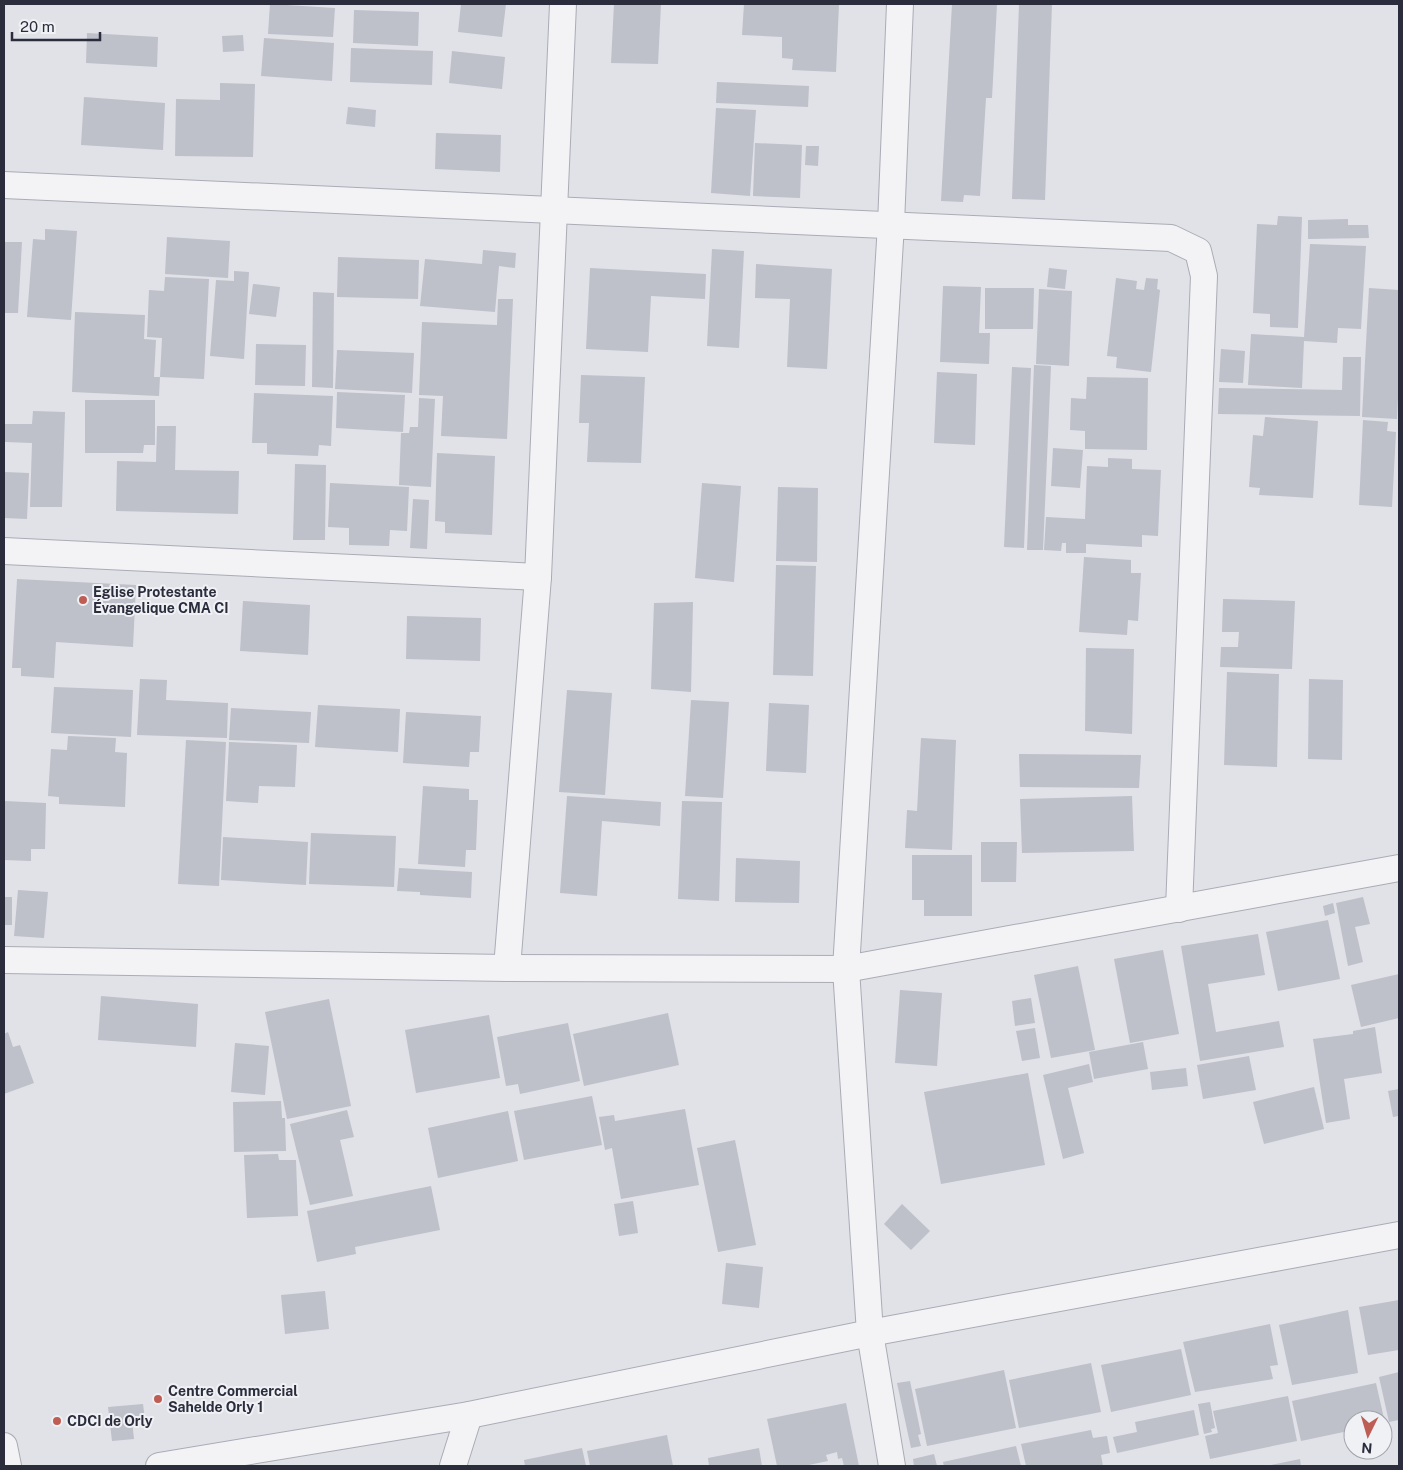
<svg xmlns="http://www.w3.org/2000/svg" width="1403" height="1470" font-family="'Public Sans',sans-serif">
<style>
.building{fill:#bec0ca}
.lines{fill:none;stroke-linecap:round;stroke-linejoin:round}
.minor-casing{stroke:#aaacb5;stroke-width:28}
.minor{stroke:#f3f3f6;stroke-width:26}
.poi-dot{fill:#be5d54;stroke:#f0f1f5;stroke-width:2}
.labels{text-anchor:middle;dominant-baseline:central;stroke-width:4;stroke-linejoin:round;paint-order:stroke}
.poi-label{font-size:14px;font-weight:bold;fill:#2b2d3d;stroke:#f0f1f5;text-anchor:start}
</style>
<rect width="100%" height="100%" fill="#e1e2e8"/>
<!-- building -->
<g class="building">
<polygon points="270,4 335,8 333,37 268,34"/>
<polygon points="461,4 506,4 502,37 458,32"/>
<polygon points="614,4 661,4 658,64 611,63"/>
<polygon points="744,4 839,4 836,72 792,70 793,59 782,58 782,37 742,35"/>
<polygon points="952,4 997,4 992,98 986,98 980,196 964,195 963,202 941,201"/>
<polygon points="1019,4 1052,4 1045,200 1012,199"/>
<polygon points="354,10 419,12 418,46 353,43"/>
<polygon points="87,33 158,37 157,67 86,63"/>
<polygon points="243,35 244,51 223,52 222,36"/>
<polygon points="264,38 334,43 332,81 261,76"/>
<polygon points="351,48 433,51 432,85 350,82"/>
<polygon points="452,51 505,57 502,89 449,83"/>
<polygon points="717,82 809,86 808,107 716,103"/>
<polygon points="220,83 255,84 253,157 175,156 176,99 220,100"/>
<polygon points="84,97 165,103 163,150 81,145"/>
<polygon points="348,107 376,110 375,127 346,124"/>
<polygon points="716,108 756,110 750,196 711,193"/>
<polygon points="436,133 501,135 500,172 435,169"/>
<polygon points="755,143 802,145 800,198 753,196"/>
<polygon points="806,146 819,146 818,166 805,165"/>
<polygon points="1278,216 1302,217 1298,328 1270,327 1270,314 1253,313 1257,224 1277,225"/>
<polygon points="1348,219 1348,225 1368,225 1369,238 1308,239 1308,220"/>
<polygon points="45,229 77,231 71,320 27,317 33,239 45,240"/>
<polygon points="167,237 230,241 228,278 165,274"/>
<polygon points="4,242 22,242 18,313 4,313"/>
<polygon points="1310,244 1366,246 1361,329 1338,328 1337,343 1304,341 1302,388 1248,385 1251,334 1304,337"/>
<polygon points="712,249 744,251 739,348 707,346"/>
<polygon points="483,250 516,253 515,268 499,266 495,312 420,306 425,259 482,264"/>
<polygon points="338,257 419,260 418,299 337,297"/>
<polygon points="756,264 832,269 827,369 787,367 790,299 755,298"/>
<polygon points="590,268 706,274 705,299 651,296 648,352 586,349"/>
<polygon points="1049,268 1067,270 1065,289 1047,287"/>
<polygon points="234,271 249,272 244,359 210,356 216,280 234,281"/>
<polygon points="165,277 209,279 204,379 160,377 162,338 147,337 149,290 164,291"/>
<polygon points="1116,278 1137,281 1136,289 1144,290 1146,278 1158,279 1157,289 1160,290 1151,372 1116,368 1117,357 1107,356"/>
<polygon points="253,284 280,287 276,317 249,314"/>
<polygon points="943,286 981,287 979,333 990,333 989,364 940,362"/>
<polygon points="985,288 1034,288 1033,329 985,329"/>
<polygon points="1369,288 1399,290 1399,376 1397,419 1362,417"/>
<polygon points="1039,289 1072,291 1069,366 1036,364"/>
<polygon points="313,292 334,293 333,388 312,387"/>
<polygon points="498,299 513,299 507,439 441,436 443,396 419,395 422,322 497,325"/>
<polygon points="75,312 145,315 144,339 156,340 154,377 160,377 159,396 72,392"/>
<polygon points="256,344 306,345 305,386 255,385"/>
<polygon points="1221,349 1245,351 1243,383 1219,382"/>
<polygon points="337,350 414,353 412,393 335,389"/>
<polygon points="1343,357 1361,357 1360,416 1218,414 1219,388 1342,390"/>
<polygon points="1034,365 1051,366 1043,550 1027,550"/>
<polygon points="1012,367 1031,368 1024,548 1004,547"/>
<polygon points="937,372 977,374 975,445 934,443"/>
<polygon points="581,375 645,377 641,463 587,462 589,423 579,423"/>
<polygon points="1087,377 1148,378 1147,450 1085,449 1085,431 1070,430 1071,398 1086,399"/>
<polygon points="337,392 405,395 403,432 336,428"/>
<polygon points="254,393 333,396 331,446 319,445 318,456 267,454 267,443 252,443"/>
<polygon points="419,398 435,399 431,487 399,485 401,433 409,433 410,427 418,427"/>
<polygon points="85,400 155,400 155,445 144,445 143,453 85,453"/>
<polygon points="33,411 65,412 62,507 30,507 32,443 5,442 5,424 32,424"/>
<polygon points="1265,417 1318,421 1313,498 1259,495 1260,488 1249,487 1253,435 1263,436"/>
<polygon points="1363,420 1388,422 1387,431 1396,432 1392,507 1359,505"/>
<polygon points="157,426 176,426 175,470 239,471 238,514 116,511 117,461 156,462"/>
<polygon points="1053,448 1083,450 1080,488 1051,486"/>
<polygon points="437,453 495,456 492,535 445,533 445,522 435,521"/>
<polygon points="1108,458 1132,459 1132,469 1161,470 1158,536 1142,535 1142,547 1086,544 1086,553 1066,553 1066,543 1062,543 1061,551 1044,550 1046,517 1085,519 1087,466 1108,467"/>
<polygon points="295,464 326,465 325,540 293,540"/>
<polygon points="4,472 29,473 27,519 4,518"/>
<polygon points="330,483 409,487 407,531 390,530 389,546 349,545 349,528 328,527"/>
<polygon points="702,483 741,486 734,582 695,578"/>
<polygon points="778,487 818,488 817,562 776,561"/>
<polygon points="413,499 429,500 427,549 410,548"/>
<polygon points="1084,557 1131,560 1131,573 1141,573 1138,621 1128,620 1127,635 1079,632"/>
<polygon points="776,565 816,566 813,676 773,675"/>
<polygon points="17,579 136,585 133,647 56,642 54,678 21,676 21,668 12,668"/>
<polygon points="1223,599 1295,601 1292,669 1220,667 1221,647 1238,647 1239,632 1222,632"/>
<polygon points="243,601 310,605 308,655 240,651"/>
<polygon points="693,602 691,692 651,689 654,603"/>
<polygon points="407,616 481,618 480,661 406,659"/>
<polygon points="1086,648 1134,649 1132,734 1085,731"/>
<polygon points="1227,672 1279,674 1277,767 1224,765"/>
<polygon points="140,679 167,680 166,700 228,703 227,738 137,735"/>
<polygon points="1309,679 1343,680 1342,760 1308,759"/>
<polygon points="54,687 133,690 131,737 51,733"/>
<polygon points="567,690 612,693 605,795 559,792"/>
<polygon points="691,700 729,702 723,798 685,796"/>
<polygon points="769,703 809,705 806,773 766,771"/>
<polygon points="318,705 400,709 398,752 315,747"/>
<polygon points="231,708 311,712 309,743 229,740"/>
<polygon points="406,712 481,716 479,752 470,752 469,767 403,763"/>
<polygon points="68,736 116,738 115,752 127,753 125,807 59,804 59,797 48,796 51,749 67,750"/>
<polygon points="921,738 956,740 952,850 905,848 907,810 917,811"/>
<polygon points="186,740 226,742 219,886 178,884"/>
<polygon points="229,742 297,745 295,787 259,786 258,803 226,801"/>
<polygon points="1019,754 1141,755 1139,788 1020,787"/>
<polygon points="423,786 469,789 469,800 478,800 476,850 466,850 465,867 418,864"/>
<polygon points="567,796 661,802 660,826 602,821 597,896 560,893"/>
<polygon points="1132,796 1134,851 1022,853 1020,799"/>
<polygon points="4,801 46,803 45,849 31,849 31,861 4,860"/>
<polygon points="682,801 722,802 719,901 678,899"/>
<polygon points="311,833 396,836 394,887 309,884"/>
<polygon points="223,837 308,842 306,885 221,880"/>
<polygon points="981,842 1017,842 1016,882 981,882"/>
<polygon points="912,855 972,855 972,916 924,916 924,900 912,900"/>
<polygon points="736,858 800,861 799,903 735,902"/>
<polygon points="399,868 472,872 471,898 420,895 420,892 397,891"/>
<polygon points="18,890 48,892 44,938 14,936"/>
<rect x="4" y="897" width="8" height="28"/>
<polygon points="1363,897 1370,924 1355,927 1363,962 1348,966 1336,903"/>
<polygon points="1333,903 1335,913 1325,916 1323,906"/>
<polygon points="1328,920 1340,979 1278,991 1266,932"/>
<polygon points="1258,934 1265,975 1208,984 1216,1032 1279,1021 1284,1047 1200,1061 1181,946"/>
<polygon points="1163,950 1179,1034 1130,1043 1114,959"/>
<polygon points="1078,966 1095,1050 1051,1058 1034,975"/>
<polygon points="1399,974 1399,1018 1361,1027 1351,985"/>
<polygon points="900,990 942,993 937,1066 895,1063"/>
<polygon points="101,996 198,1004 196,1047 98,1040"/>
<polygon points="1031,998 1035,1023 1015,1026 1012,1001"/>
<polygon points="329,999 351,1106 287,1119 265,1012"/>
<polygon points="668,1013 679,1065 584,1086 573,1034"/>
<polygon points="489,1015 500,1078 416,1093 405,1030"/>
<polygon points="568,1023 580,1081 520,1094 518,1084 506,1086 497,1037"/>
<polygon points="1375,1027 1382,1073 1344,1079 1350,1119 1326,1123 1313,1039 1353,1034 1353,1031"/>
<polygon points="1035,1028 1040,1058 1022,1061 1016,1031"/>
<polygon points="8,1032 13,1047 20,1045 34,1083 4,1094 4,1034"/>
<polygon points="1143,1042 1148,1069 1094,1079 1089,1052"/>
<polygon points="235,1043 269,1046 265,1095 231,1092"/>
<polygon points="1249,1056 1256,1090 1203,1099 1197,1065"/>
<polygon points="1089,1064 1093,1082 1068,1088 1084,1153 1063,1159 1043,1075"/>
<polygon points="1186,1068 1188,1086 1152,1090 1150,1072"/>
<polygon points="1028,1073 1045,1165 941,1184 924,1092"/>
<polygon points="1314,1087 1324,1129 1264,1144 1253,1102"/>
<polygon points="1399,1089 1399,1116 1393,1117 1388,1091"/>
<polygon points="592,1096 602,1145 524,1160 514,1111"/>
<polygon points="281,1101 282,1118 285,1118 286,1151 234,1152 233,1102"/>
<polygon points="685,1109 699,1185 621,1199 612,1148 605,1150 599,1117 614,1115 615,1121"/>
<polygon points="347,1110 354,1137 340,1140 353,1196 310,1205 290,1124"/>
<polygon points="508,1111 518,1161 438,1178 428,1128"/>
<polygon points="735,1140 756,1245 718,1252 697,1148"/>
<polygon points="278,1154 279,1160 296,1160 298,1216 247,1218 244,1155"/>
<polygon points="431,1186 440,1230 355,1247 356,1254 317,1262 307,1211"/>
<polygon points="633,1201 638,1233 619,1236 614,1204"/>
<polygon points="902,1204 930,1231 911,1250 884,1224"/>
<polygon points="726,1263 763,1267 759,1308 722,1304"/>
<polygon points="325,1291 329,1329 285,1334 281,1295"/>
<polygon points="1399,1300 1399,1350 1368,1355 1359,1307"/>
<polygon points="1348,1310 1358,1373 1292,1385 1279,1325"/>
<polygon points="1270,1324 1278,1365 1270,1366 1273,1379 1195,1392 1183,1342"/>
<polygon points="1181,1349 1191,1395 1111,1412 1101,1365"/>
<polygon points="1091,1363 1101,1412 1019,1428 1009,1380"/>
<polygon points="1004,1370 1016,1428 927,1446 915,1389"/>
<polygon points="1399,1372 1399,1420 1389,1422 1379,1377"/>
<polygon points="910,1381 921,1434 918,1435 921,1446 911,1448 897,1383"/>
<polygon points="1376,1383 1385,1423 1383,1424 1383,1420 1353,1420 1353,1430 1301,1441 1292,1401"/>
<polygon points="1288,1396 1297,1441 1210,1459 1205,1436 1218,1433 1213,1411"/>
<polygon points="1210,1402 1215,1428 1211,1429 1212,1432 1204,1434 1198,1404"/>
<polygon points="846,1403 859,1466 844,1466 842,1458 838,1459 837,1452 826,1455 828,1461 804,1466 777,1466 767,1419"/>
<polygon points="143,1404 145,1420 132,1421 134,1439 112,1441 108,1407"/>
<polygon points="1194,1410 1199,1435 1117,1453 1113,1437 1137,1432 1135,1422"/>
<polygon points="1091,1430 1093,1438 1107,1436 1110,1453 1101,1455 1103,1466 1026,1466 1021,1444"/>
<polygon points="667,1435 673,1466 590,1466 587,1451"/>
<polygon points="1016,1446 1021,1466 944,1466 943,1462"/>
<polygon points="582,1448 586,1466 525,1466 524,1460"/>
<polygon points="759,1448 762,1466 709,1466 708,1458"/>
<polygon points="934,1454 937,1466 914,1466 913,1459"/>
<polygon points="1300,1459 1301,1466 1271,1466 1271,1465"/>
</g>
<g class="lines">
<defs>
<g id="minor">
<polyline points="4,185 1171,238 1198,251 1204,276 1179,909"/>
<polyline points="4,551 538,577"/>
<polyline points="4,960 507,968 846,969 1399,868"/>
<polyline points="507,968 538,577 563,4"/>
<polyline points="4,1446 8,1466"/>
<polyline points="159,1466 469,1415 870,1333 1399,1235"/>
<polyline points="453,1466 469,1415"/>
<polyline points="892,1466 870,1333 846,969 891,224 900,4"/>
</g>
</defs>
<!-- minor casing -->
<use href="#minor" class="minor-casing"/>
<!-- minor -->
<use href="#minor" class="minor"/>
</g>
<!-- markers -->
<g class="poi-dot">
<circle cx="83" cy="600" r="5"/>
<circle cx="158" cy="1399" r="5"/>
<circle cx="57" cy="1421" r="5"/>
</g>
<g class="labels">
<!-- poi labels -->
<g class="poi-label">
<text x="93" y="592">Eglise Protestante<tspan x="93" dy="16">Évangelique CMA CI</tspan></text>
<text x="168" y="1391">Centre Commercial<tspan x="168" dy="16">Sahelde Orly 1</tspan></text>
<text x="67" y="1421">CDCI de Orly</text>
</g>
</g>
<!-- border -->
<rect width="1403" height="1470" fill="none" stroke="#2b2d3d" stroke-width="10"/>
<!-- north arrow -->
<g transform="translate(1368 1435) rotate(185)"><circle r="24" fill="#f0f1f5" stroke="#a1a3ab"/>
<path d="M0-4L9 19L0 12L-9 19Z" fill="#be5d54"/>
<text y="-8" font-size="14" font-weight="bold" text-anchor="middle" fill="#2b2d3d">N</text>
</g>
<!-- scale -->
<path d="M12 32v8h88v-8" fill="none" stroke="#2b2d3d" stroke-width="2.5"/>
<text x="20" y="32" font-size="15" fill="#2b2d3d" stroke="#f0f1f5" stroke-width="4" paint-order="stroke">20 m</text>
</svg>
